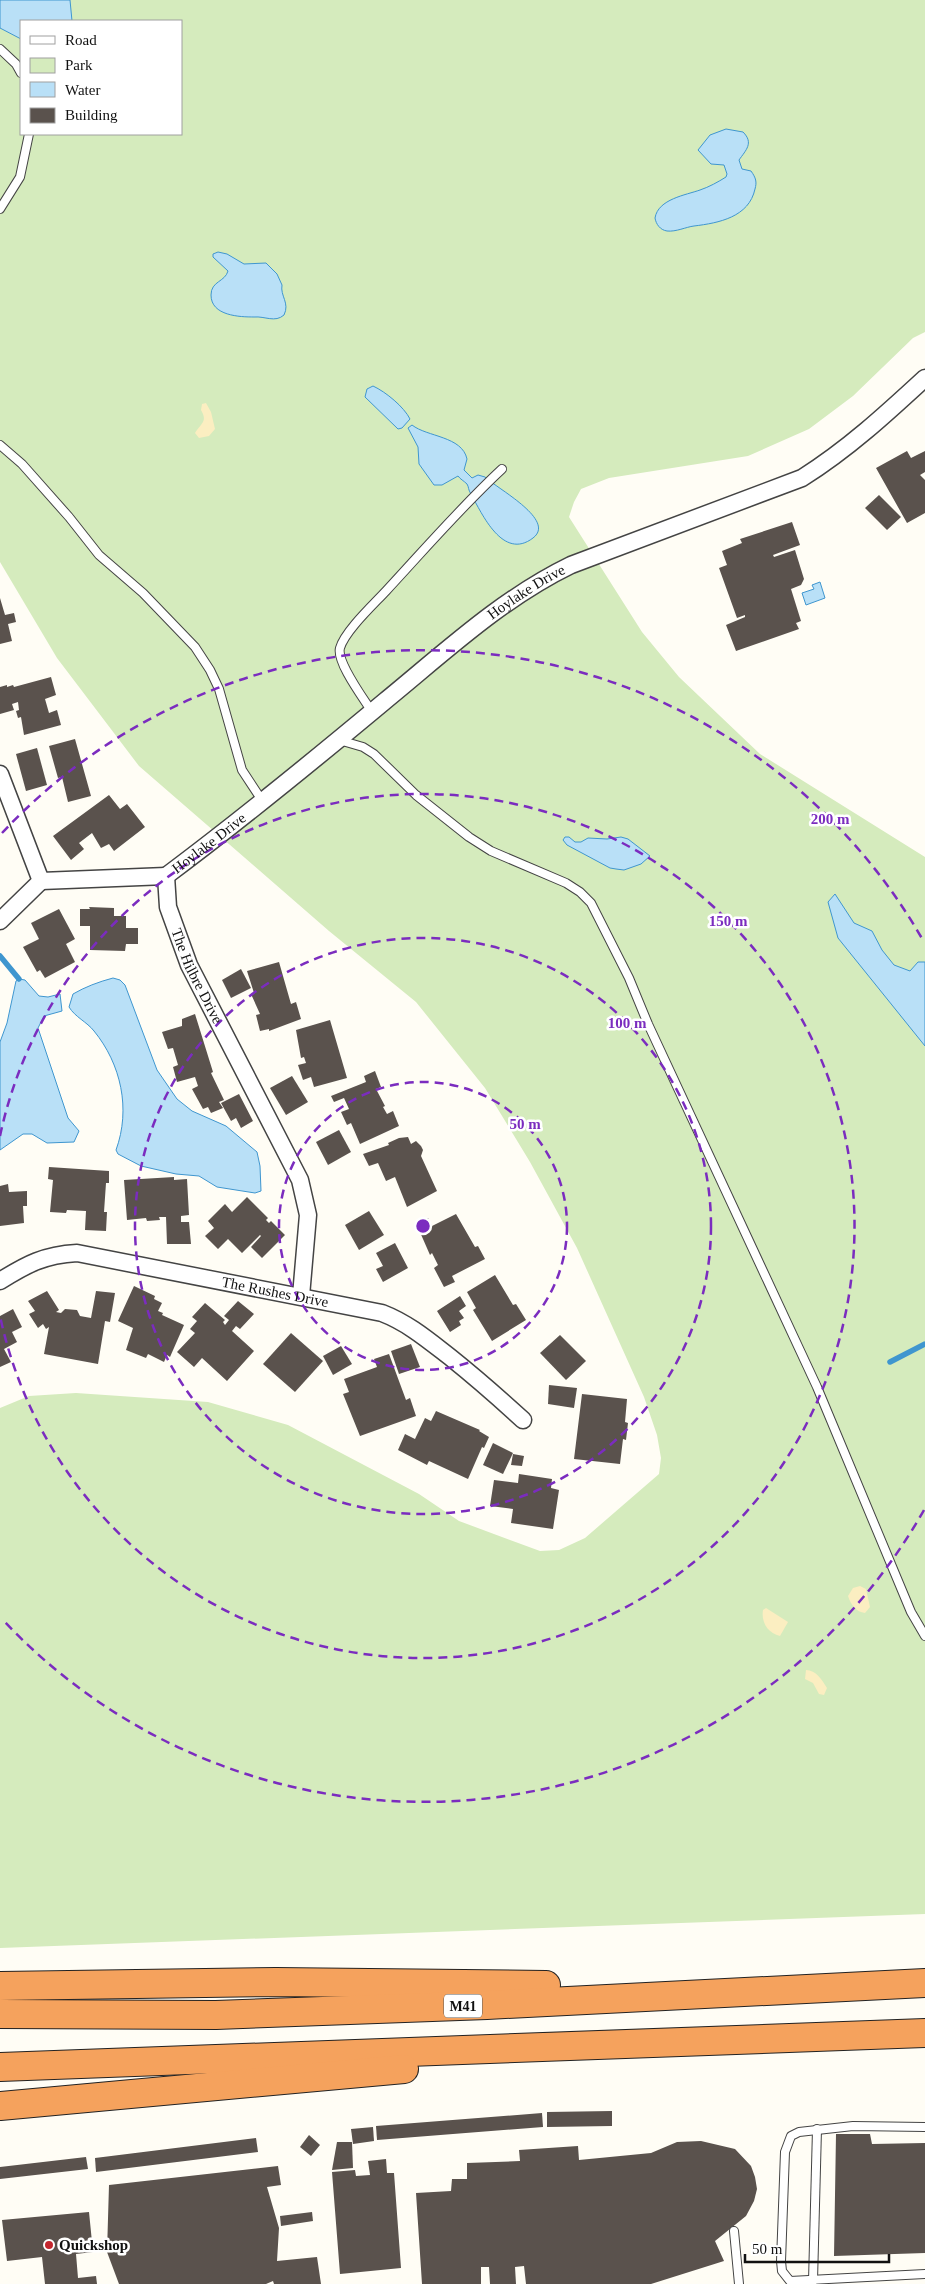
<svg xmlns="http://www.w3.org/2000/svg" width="925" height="2284" font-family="Georgia,serif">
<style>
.green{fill:#d5ebbd;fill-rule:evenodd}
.sand{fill:#fbeec1}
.water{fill:#b9e0f7;stroke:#3f96cf}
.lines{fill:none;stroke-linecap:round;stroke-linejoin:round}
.stream{stroke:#3f96cf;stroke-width:5.5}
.building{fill:#5a524d}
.lane-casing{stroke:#444;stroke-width:10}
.street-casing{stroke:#444;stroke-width:19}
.highway-casing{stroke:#222;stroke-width:30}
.lane{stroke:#fff;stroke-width:8}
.street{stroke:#fff;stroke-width:16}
.highway{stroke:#f5a25d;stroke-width:28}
.ring{fill:none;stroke:#7b2cbf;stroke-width:2.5;stroke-dasharray:9 6}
.poi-dot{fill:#c4262e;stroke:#fff;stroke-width:2}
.labels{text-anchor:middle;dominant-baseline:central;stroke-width:5;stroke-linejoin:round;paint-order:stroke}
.shield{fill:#fff;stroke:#585858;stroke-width:1}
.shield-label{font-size:14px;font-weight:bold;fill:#111}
.street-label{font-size:15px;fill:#111;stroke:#fff}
.poi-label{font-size:15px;font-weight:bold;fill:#111;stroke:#fff;text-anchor:start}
.centre{fill:#7b2cbf;stroke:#fff;stroke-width:2.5}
.ring-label{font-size:15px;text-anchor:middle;font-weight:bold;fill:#7b2cbf;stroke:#fff;stroke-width:5;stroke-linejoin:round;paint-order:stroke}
</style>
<rect width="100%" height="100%" fill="#fffdf5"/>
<!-- green -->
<path class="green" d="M0 0H925V332L913 338 853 396 809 429 748 456 609 478 581 489 574 502 569 517 642 632 679 677 760 754 925 857V1914L0 1948V1408L29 1396 76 1393 208 1402 288 1425 419 1494 459 1521 540 1551 559 1550 585 1538 659 1474 661 1458 657 1435 644 1397 577 1248 530 1162 485 1088 416 1002 329 931 139 766 57 658 0 562ZM21 21H181V134H21Z"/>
<!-- sand -->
<g class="sand">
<path d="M206 403 211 412 215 429 209 436 199 438 195 433C201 423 208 422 201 410L202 404Z"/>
<path d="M860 1586 866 1589 870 1607 865 1613C856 1612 851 1605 848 1596L853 1588Z"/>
<path d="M766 1608 788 1622 780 1636C768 1633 761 1623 763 1610Z"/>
<path d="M806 1670C816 1670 822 1680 827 1688L824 1695 819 1694 813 1683 805 1679Z"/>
</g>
<!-- water -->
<g class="water">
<polygon points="0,0 70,0 72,21 21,21 21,39 0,28"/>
<path d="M726 129 743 132C754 143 746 150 739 160L742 169 751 171C756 178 757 182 755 189 749 217 719 223 694 226 686 227 676 232 667 231 660 230 656 224 655 218 658 199 686 195 700 190 709 187 718 182 726 177L727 174 724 165 711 164 698 150 710 135Z"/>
<path d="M218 252 227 254 244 264 266 263 277 274 282 285C280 296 290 303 284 315 275 323 265 316 254 317 240 317 211 316 211 295 211 281 225 282 228 271L213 257V254Z"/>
<path d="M373 386C386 392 404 407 410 419L402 428 398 429 365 397 367 389Z"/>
<path d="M412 425C427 437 462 436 467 459L464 470 472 478 478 475 485 477C496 488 557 520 533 538 503 561 482 514 471 494 468 490 469 487 467 484 464 481 460 479 458 476L442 485H434L419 464 418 447 408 428Z"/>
<polygon points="820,582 825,598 806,605 802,593 814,589 812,585"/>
<polygon points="565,837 569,837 575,842 581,842 588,838 607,839 621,837 628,839 650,856 641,864 624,870 616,869 610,868 567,845 563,840"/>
<polygon points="835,894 854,923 872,931 882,950 894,965 910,971 918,962 925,962 925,1046 838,938 828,902"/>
<path d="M113 978 120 980 125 985 157 1070 177 1099 192 1111 226 1126 257 1152 260 1166 261 1191 255 1193 217 1187 199 1176 176 1174 141 1166 118 1154 116 1150C131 1109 121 1064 94 1031 87 1022 75 1017 69 1007L73 994C85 987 98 982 113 978Z"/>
<polygon points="19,979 25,980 39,996 48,997 60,994 62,1011 44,1016 38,1028 68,1118 79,1131 74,1142 47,1143 32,1134 23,1134 0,1150 0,1042 7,1023 16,981"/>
</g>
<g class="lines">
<!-- stream -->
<g class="stream">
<polyline points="0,956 19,979"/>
<polyline points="890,1362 925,1344"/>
</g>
</g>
<!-- building -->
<g class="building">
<polygon points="907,451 911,458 925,451 925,472 920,475 925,480 925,513 907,523 876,468"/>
<polygon points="879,495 901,517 887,530 865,508"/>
<polygon points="792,522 800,545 773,555 774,557 795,550 804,579 801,585 791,589 801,621 796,623 799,629 736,651 726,625 745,617 745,615 737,618 719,568 727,565 722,551 742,543 740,539"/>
<polygon points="0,598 5,615 14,613 16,622 8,624 12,641 0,644"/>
<polygon points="51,677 56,695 45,699 49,713 57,710 61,725 24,735 21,717 18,718 16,711 19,710 18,702 12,704 14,710 0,714 0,687 7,685 7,687 13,685 14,687"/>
<polygon points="75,739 91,796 68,802 62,777 58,778 49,746"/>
<polygon points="37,748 47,785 26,791 16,754"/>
<polygon points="109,795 120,809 127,804 145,827 114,851 109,844 101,848 92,833 79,843 84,849 71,860 53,836"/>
<polygon points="89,907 114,908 114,916 126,916 126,928 138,928 138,944 126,944 125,951 90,950 90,926 80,926 80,909 90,909"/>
<polygon points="59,909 75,939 66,944 75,962 45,978 40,970 37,972 23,947 39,939 31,923"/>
<polygon points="279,962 291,1004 296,1002 301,1019 269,1031 269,1029 260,1031 256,1015 260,1014 251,994 254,993 247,971"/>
<polygon points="241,969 251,988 231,998 222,980"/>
<polygon points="195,1014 213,1072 211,1073 224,1100 219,1102 223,1108 211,1113 208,1107 203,1109 192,1089 198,1086 195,1077 177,1082 173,1067 178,1065 173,1048 168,1049 162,1032 182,1026 182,1019"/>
<polygon points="330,1020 347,1078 314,1087 311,1077 303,1080 298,1065 306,1063 304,1057 301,1058 296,1030"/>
<polygon points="375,1071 381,1087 376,1089 385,1106 383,1107 387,1114 393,1111 399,1126 360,1144 351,1123 347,1125 341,1112 349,1109 344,1098 334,1102 331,1096 366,1082 364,1076"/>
<polygon points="292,1076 308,1102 286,1115 270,1088"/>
<polygon points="239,1094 253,1121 241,1128 236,1118 231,1121 221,1103"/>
<polygon points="339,1130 351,1152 328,1165 316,1142"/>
<polygon points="408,1137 411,1144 416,1141 421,1146 423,1150 421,1156 437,1191 407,1207 395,1177 386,1181 378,1163 369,1166 363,1154 389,1145 388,1143 399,1138"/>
<polygon points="49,1167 109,1171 109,1183 106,1183 104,1212 107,1212 106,1231 85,1230 86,1211 67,1210 66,1213 50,1212 53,1180 48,1179"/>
<polygon points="174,1177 174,1180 187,1179 189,1215 181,1216 181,1222 189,1222 191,1244 167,1244 166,1217 159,1217 160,1220 147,1221 146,1218 127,1220 124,1180"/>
<polygon points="8,1184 9,1192 27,1191 27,1206 23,1206 24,1223 0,1226 0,1186"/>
<polygon points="247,1197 268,1218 266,1220 269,1223 271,1221 285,1235 262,1258 251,1247 261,1236 260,1235 242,1253 228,1239 218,1249 205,1236 214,1228 208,1221 225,1204 232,1212"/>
<polygon points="369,1211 384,1235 359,1250 345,1225"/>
<polygon points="456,1214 475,1247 478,1246 485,1259 452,1276 455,1282 444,1287 434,1268 438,1265 432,1253 430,1255 416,1223 428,1218 432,1226"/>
<polygon points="395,1243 408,1268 383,1282 376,1269 383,1266 376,1253"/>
<polygon points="495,1275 513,1305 516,1304 526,1320 492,1341 473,1310 476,1308 467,1292"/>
<polygon points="134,1286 155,1296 154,1299 162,1303 158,1311 163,1313 162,1315 184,1325 170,1357 167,1355 164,1362 148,1354 146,1358 126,1350 133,1328 118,1321"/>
<polygon points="47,1291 59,1310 56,1312 61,1313 65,1309 77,1310 80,1316 91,1318 96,1291 115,1293 110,1322 105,1321 98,1364 44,1354 49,1327 46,1329 43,1324 38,1328 29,1314 35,1311 28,1301"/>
<polygon points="460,1296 466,1306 459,1311 464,1318 459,1321 461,1325 450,1332 437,1311"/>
<polygon points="238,1301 254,1314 240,1329 236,1326 232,1331 254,1351 227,1381 202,1358 194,1367 177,1352 195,1333 190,1329 197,1321 192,1317 205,1303 225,1320 223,1322 225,1325 229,1320 224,1316"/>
<polygon points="13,1309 22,1327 12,1332 17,1342 4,1349 11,1362 0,1367 0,1316"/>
<polygon points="291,1333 323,1361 295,1392 263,1364"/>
<polygon points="560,1335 586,1361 566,1380 540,1353"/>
<polygon points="411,1344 420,1367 399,1374 391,1351"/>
<polygon points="341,1346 352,1364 333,1375 323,1356"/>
<polygon points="389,1354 406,1400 410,1398 416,1416 360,1436 343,1394 349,1392 344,1379 377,1367 374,1359"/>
<polygon points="549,1385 577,1388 574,1408 548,1404"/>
<polygon points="582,1394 627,1399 625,1422 628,1423 626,1440 623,1439 620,1464 574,1459"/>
<polygon points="436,1411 480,1430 479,1431 489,1437 484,1448 482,1447 468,1479 429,1461 427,1465 398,1450 405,1434 415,1439 425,1418 431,1421"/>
<polygon points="493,1443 513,1453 503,1474 483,1465"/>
<polygon points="513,1454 524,1456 522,1466 511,1465"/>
<polygon points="519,1474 552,1479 551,1488 559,1490 553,1529 511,1523 513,1509 490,1506 494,1480 518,1483"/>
<polygon points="612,2111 612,2126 547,2127 547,2112"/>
<polygon points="542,2113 543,2127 377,2140 376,2126"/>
<polygon points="373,2127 374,2141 353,2144 351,2129"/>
<polygon points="836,2134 870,2134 872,2144 925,2143 925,2253 834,2256"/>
<polygon points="309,2135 320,2145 311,2156 300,2147"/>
<polygon points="256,2138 258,2152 96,2172 95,2158"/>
<polygon points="701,2141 735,2149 751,2166 755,2177 757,2189 754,2201 746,2216 715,2241 724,2261 651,2284 526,2284 524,2266 515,2267 516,2284 490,2284 489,2267 481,2267 481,2284 422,2284 416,2193 451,2191 452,2179 467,2179 467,2163 520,2161 519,2150 578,2146 579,2160 651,2153 677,2142"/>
<polygon points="337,2142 352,2142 353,2168 332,2170"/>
<polygon points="86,2157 88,2169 0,2179 0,2167"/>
<polygon points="386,2159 387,2173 394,2173 401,2268 340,2274 332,2172 355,2170 356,2176 370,2175 368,2161"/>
<polygon points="278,2166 281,2185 267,2187 279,2228 277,2261 317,2257 321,2284 274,2284 273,2281 266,2284 119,2284 107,2252 109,2185"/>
<polygon points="89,2212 93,2252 76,2254 78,2278 96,2276 97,2284 45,2284 42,2257 7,2261 2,2220"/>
<polygon points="312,2212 313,2221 281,2226 280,2216"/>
</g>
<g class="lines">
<defs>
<g id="lane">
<polyline points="0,49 16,64 21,73"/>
<polyline points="0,209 20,177 29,134"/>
<polyline points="0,445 22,464 69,517 99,555 143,593 195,647 210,670 219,689 242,770 263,802"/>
<path d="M372 712C364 699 336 662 340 648 345 631 373 605 386 591 424 550 461 507 502 469"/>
<polyline points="339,740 363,747 374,754 416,795 469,837 491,851 566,883 580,892 591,903 629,978 648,1024 817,1387 911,1612 925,1636"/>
<polyline points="925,2127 853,2126 799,2132 791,2136 785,2152 781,2261 782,2271 790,2281 925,2274"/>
<polyline points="734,2231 739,2284"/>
<polyline points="813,2281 817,2129"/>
</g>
<g id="street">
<polyline points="0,774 41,881 166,876"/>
<path id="s1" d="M166 876C241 820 313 761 385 701 445 652 501 599 571 565L802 478C848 449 886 414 925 378"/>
<path id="s2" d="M166 876 168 907 189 965 300 1180 308 1215 301 1296"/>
<polyline points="0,921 41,881"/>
<path id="s3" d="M0 1281C27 1264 44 1255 77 1253L382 1313C408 1323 428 1340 450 1357 475 1377 499 1398 523 1420"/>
</g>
<g id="highway">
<polyline points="0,1986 276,1982 546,1985"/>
<polyline points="0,2014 216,2015 487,2005 925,1983"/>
<polyline points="0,2067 925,2033"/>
<polyline points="0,2106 404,2069"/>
</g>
</defs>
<!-- lane casing -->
<use href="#lane" class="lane-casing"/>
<!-- street casing -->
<use href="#street" class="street-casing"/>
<!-- highway casing -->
<use href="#highway" class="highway-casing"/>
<!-- lane -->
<use href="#lane" class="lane"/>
<!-- street -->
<use href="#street" class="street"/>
<!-- highway -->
<use href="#highway" class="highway"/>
</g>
<!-- distance rings -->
<g class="ring">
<circle cx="423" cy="1226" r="144"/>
<circle cx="423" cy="1226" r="288"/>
<path d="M0 1136A432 432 0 1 1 0 1316"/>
<path d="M924 1510A576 576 0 0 1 2 1619M2 833A576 576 0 0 1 924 942"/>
</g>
<!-- markers -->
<circle class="poi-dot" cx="49" cy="2245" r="5"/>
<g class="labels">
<!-- shield labels -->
<rect class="shield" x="444" y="1994.5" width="38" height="23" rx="4"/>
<g class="shield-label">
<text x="463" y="2006">M41</text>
</g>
<!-- street labels -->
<g class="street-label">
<text stroke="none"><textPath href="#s1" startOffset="459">Hoylake Drive</textPath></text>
<text stroke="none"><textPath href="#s1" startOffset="54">Hoylake Drive</textPath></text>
<text stroke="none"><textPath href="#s2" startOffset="106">The Hilbre Drive</textPath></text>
<text stroke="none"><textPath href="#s3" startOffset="285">The Rushes Drive</textPath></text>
</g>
<!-- poi labels -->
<g class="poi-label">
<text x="59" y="2245">Quickshop</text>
</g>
</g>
<circle cx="423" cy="1226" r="8" class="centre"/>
<g class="ring-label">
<text x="830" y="824">200 m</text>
<text x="728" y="926">150 m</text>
<text x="627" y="1028">100 m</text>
<text x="525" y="1129">50 m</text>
</g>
<!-- legend -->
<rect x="20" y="20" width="162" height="115" fill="#ffffff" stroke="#a0a0a0"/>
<rect x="30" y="36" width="25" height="8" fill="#ffffff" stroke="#a0a0a0"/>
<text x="65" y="45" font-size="15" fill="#111111">Road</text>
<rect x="30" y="58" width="25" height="15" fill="#d5ebbd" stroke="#a0a0a0"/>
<text x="65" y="70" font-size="15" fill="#111111">Park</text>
<rect x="30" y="82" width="25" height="15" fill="#b9e0f7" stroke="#a0a0a0"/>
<text x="65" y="95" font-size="15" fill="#111111">Water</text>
<rect x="30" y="108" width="25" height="15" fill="#5a524d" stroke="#a0a0a0"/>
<text x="65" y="120" font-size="15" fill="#111111">Building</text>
<!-- scale -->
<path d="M745 2254v8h144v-8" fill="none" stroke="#111111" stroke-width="2.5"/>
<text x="752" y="2254" font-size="15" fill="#111111" stroke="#ffffff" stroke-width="4" paint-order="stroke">50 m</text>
</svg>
